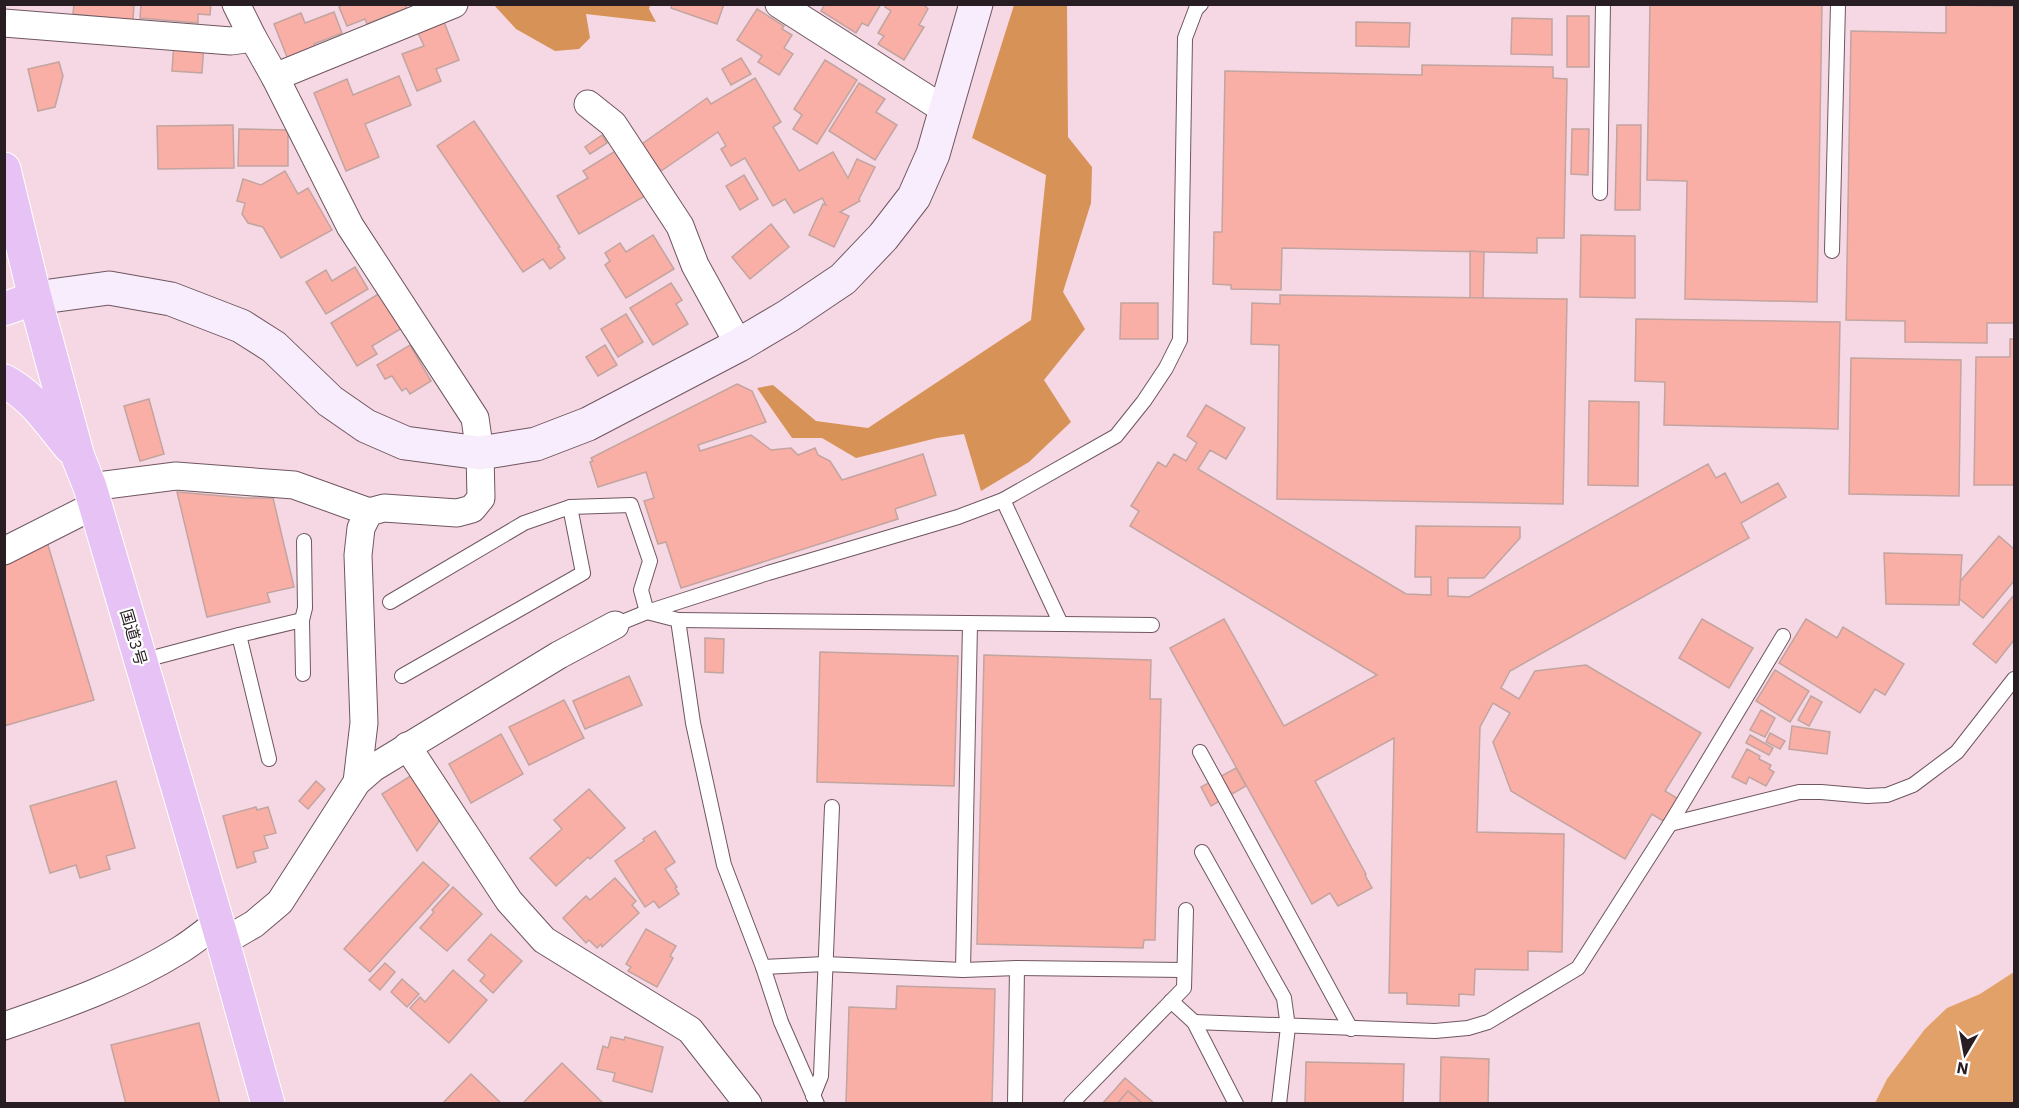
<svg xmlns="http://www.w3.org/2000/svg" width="2019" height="1108" font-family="'IBM Plex Sans','Noto Sans JP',sans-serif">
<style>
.green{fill:#e3a16a}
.forest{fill:#d79257}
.building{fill:#faafa6;stroke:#c2a4a0;stroke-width:1.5}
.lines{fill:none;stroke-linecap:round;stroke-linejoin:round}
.lane-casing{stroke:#6f5660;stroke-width:16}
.street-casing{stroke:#6f5660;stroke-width:29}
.secondary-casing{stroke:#6f5660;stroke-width:35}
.highway-casing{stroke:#fff;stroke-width:35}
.lane{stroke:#fff;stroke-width:14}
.street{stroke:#fff;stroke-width:27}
.secondary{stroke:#f8edfc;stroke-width:33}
.highway{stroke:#e7c2f4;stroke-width:33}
.labels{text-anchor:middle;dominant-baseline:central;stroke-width:4.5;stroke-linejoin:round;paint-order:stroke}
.street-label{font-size:16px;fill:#281d22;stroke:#fff}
</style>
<rect width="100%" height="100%" fill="#f6d8e4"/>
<!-- green -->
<polygon class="green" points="2014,972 2014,1103 1875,1103 1887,1079 1925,1029 1947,1008 1980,994"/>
<!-- forest -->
<g class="forest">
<polygon points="494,5 650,5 649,9 656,22 586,14 590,38 579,49 555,51 516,29"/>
<polygon points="1014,5 1067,5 1068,137 1092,167 1091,203 1063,292 1085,329 1044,380 1071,422 1029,462 981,491 964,434 937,438 856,458 822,438 792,438 757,388 773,385 816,421 868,428 1031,320 1046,175 972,138"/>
</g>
<!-- building -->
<g class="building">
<polygon points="74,4 134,4 133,20 73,14"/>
<polygon points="141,4 211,4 210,15 198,14 198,23 140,18"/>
<polygon points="344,4 405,4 407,8 367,24 365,19 347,26 339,7"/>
<polygon points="672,4 724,4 717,24 671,8"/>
<polygon points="825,4 881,4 868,26 862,23 856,33 821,11"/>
<polygon points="886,4 923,4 928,9 919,25 924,27 904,60 878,44 884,36 878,33 891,11 885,7"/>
<polygon points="1650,4 1822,5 1817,302 1685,299 1687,181 1647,180"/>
<polygon points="1946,5 2014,6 2014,323 1987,323 1987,343 1905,342 1905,321 1846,320 1851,31 1946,33"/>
<polygon points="757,9 784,26 782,29 792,35 784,48 793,54 779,75 758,62 762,56 737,40"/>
<polygon points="334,12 342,33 314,44 317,51 289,62 274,24 301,13 305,23"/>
<rect x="1567" y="16" width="22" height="51"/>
<polygon points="1512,18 1552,19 1552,55 1511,54"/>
<polygon points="444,22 459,60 436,69 441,81 417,91 402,54 424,46 418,33"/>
<polygon points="1356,22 1410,23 1409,47 1356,46"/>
<polygon points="174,42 204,44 202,73 172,71"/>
<polygon points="741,58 751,74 731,85 722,69"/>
<polygon points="825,60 857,80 817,144 793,129 802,115 794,109"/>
<polygon points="59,62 63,76 55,107 38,111 28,69"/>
<polygon points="1422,65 1553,67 1553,78 1567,79 1564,238 1537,238 1537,253 1282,248 1281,290 1231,289 1231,285 1213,284 1214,232 1222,232 1225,71 1422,75"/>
<polygon points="399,76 411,105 365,124 379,157 346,171 314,93 347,79 353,95"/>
<polygon points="755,78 781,122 773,127 799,171 833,152 848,178 857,159 875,167 859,199 860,201 840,212 849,216 834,247 809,235 823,204 826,205 822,198 794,213 785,199 773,206 745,158 731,166 721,149 726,146 718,132 661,171 642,144 707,98 711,104"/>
<polygon points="859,83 885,99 876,112 897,125 875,160 829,131"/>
<polygon points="474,121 560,247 558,248 565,258 550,269 543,259 523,272 437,146"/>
<polygon points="233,125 234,168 158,169 157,126"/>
<polygon points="1617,125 1641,125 1640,210 1615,210"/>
<polygon points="239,129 288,130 288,166 238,166"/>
<polygon points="1572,129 1589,129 1588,175 1571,174"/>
<polygon points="602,135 607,143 590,154 585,147"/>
<polygon points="617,150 645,196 579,234 557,196 588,178 583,171"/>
<polygon points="285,171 298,194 308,188 332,230 281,258 263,227 248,223 242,214 245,203 237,201 243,179 261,185"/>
<polygon points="744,175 758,199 740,210 726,186"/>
<polygon points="771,224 789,247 750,279 732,257"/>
<polygon points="653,235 674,269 626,298 605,265 610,261 605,253 620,243 626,252"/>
<polygon points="1581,235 1635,236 1635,298 1580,297"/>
<polygon points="1470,251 1484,252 1483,298 1470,298"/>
<polygon points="355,267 368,289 326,314 306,282 326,270 332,281"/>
<polygon points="671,283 682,300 676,304 688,324 653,345 630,308"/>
<polygon points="380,293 402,328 372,346 377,354 357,366 331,323"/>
<polygon points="1280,295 1567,299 1563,504 1277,499 1279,345 1251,344 1252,303 1280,304"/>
<polygon points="1121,303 1158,303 1158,339 1120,339"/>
<polygon points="626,314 643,342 618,357 601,329"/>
<polygon points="1636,319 1840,322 1838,429 1664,425 1665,382 1635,381"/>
<polygon points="2010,339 2014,339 2014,485 1974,485 1976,357 2010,357"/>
<polygon points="410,345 431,381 410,394 406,388 402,391 392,376 385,379 377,365"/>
<polygon points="605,345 617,365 598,376 586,357"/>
<polygon points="1851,358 1961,360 1959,496 1849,494"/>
<polygon points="737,384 752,391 766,422 698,445 700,451 751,435 771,450 791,448 798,455 815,448 818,455 830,461 842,480 923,454 936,495 895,509 898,519 681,588 666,542 658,544 644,501 654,498 646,472 598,487 590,462 593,461 591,458"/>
<polygon points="149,399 164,454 140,461 124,406"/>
<polygon points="1589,401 1639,402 1638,486 1588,485"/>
<polygon points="1206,405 1245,428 1226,459 1210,450 1198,469 1406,594 1431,595 1431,577 1415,577 1416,526 1520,527 1520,538 1484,578 1448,578 1448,596 1469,597 1708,464 1716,478 1725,473 1741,503 1778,483 1786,497 1741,523 1749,538 1510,671 1501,688 1519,699 1535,671 1586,665 1701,733 1665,791 1680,800 1666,823 1652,814 1625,859 1511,791 1493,742 1510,713 1493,703 1480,727 1477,832 1564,834 1562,952 1528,951 1528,970 1475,969 1474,995 1459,994 1459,1006 1407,1004 1407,993 1389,993 1394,738 1315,781 1366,874 1365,875 1372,888 1338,906 1330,893 1312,904 1170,648 1224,619 1284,726 1377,675 1130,526 1139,511 1131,506 1158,462 1166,467 1174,454 1186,461 1197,443 1187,436"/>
<polygon points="177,492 245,498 273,498 294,587 267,593 270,602 207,617"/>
<polygon points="45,535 94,700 4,726 4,564"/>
<polygon points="1999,536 2014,549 2014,581 1983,618 1951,592"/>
<polygon points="1884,553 1962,555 1959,605 1886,604"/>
<polygon points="2014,595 2014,640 1996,663 1973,644"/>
<polygon points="1702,619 1753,648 1729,688 1679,658"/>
<polygon points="1806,619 1837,638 1843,627 1904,664 1885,695 1875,689 1860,713 1779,663"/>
<polygon points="705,638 724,639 723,673 705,672"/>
<polygon points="820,652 958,656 954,786 817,782"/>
<polygon points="984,655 1151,660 1150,699 1161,699 1155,940 1144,940 1143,948 977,944"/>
<polygon points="1775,670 1809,691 1790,722 1756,701"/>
<polygon points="629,676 642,705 585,729 573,701"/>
<polygon points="1811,696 1822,702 1809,726 1798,720"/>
<polygon points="564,700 584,738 529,765 509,727"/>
<polygon points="1761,710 1775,718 1765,737 1750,730"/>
<polygon points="1792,726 1830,732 1827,754 1789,749"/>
<polygon points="1770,733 1785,741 1780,749 1766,742"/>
<polygon points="501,734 523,774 471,803 449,764"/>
<polygon points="1750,735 1773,748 1769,755 1746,743"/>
<polygon points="1747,749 1760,756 1759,759 1771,765 1769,769 1774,772 1766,786 1749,777 1746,784 1732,777"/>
<polygon points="1236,768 1246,786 1211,806 1201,787"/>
<polygon points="412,775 440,820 417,851 382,794"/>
<polygon points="116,781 135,848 106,856 110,869 80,878 76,865 50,873 30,806"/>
<polygon points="316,781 325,789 308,809 299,801"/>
<polygon points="589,789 625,828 590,859 588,857 556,886 530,858 562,829 554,820"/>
<polygon points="256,807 257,810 268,807 276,833 264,836 268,848 253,852 256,862 237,868 223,816"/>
<polygon points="655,831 675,862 665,869 677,887 675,888 679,894 659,908 654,901 645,907 615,861 644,841 643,839"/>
<polygon points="423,862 449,885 370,972 344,949"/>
<polygon points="615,878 636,901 632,905 639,913 602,947 601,944 597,948 589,940 586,943 563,918 586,896 590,900"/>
<polygon points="453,887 482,914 447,951 420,928 434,912 432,910"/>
<polygon points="646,929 676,946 670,956 673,958 657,987 628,971 631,967 626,964"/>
<polygon points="491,934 522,961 493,993 480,981 485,975 468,960"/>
<polygon points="385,963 395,972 380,990 369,980"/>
<polygon points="453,970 487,1000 449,1043 410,1008 420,997 425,1002"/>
<polygon points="402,979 419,994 407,1007 391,992"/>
<polygon points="897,986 995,989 992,1104 846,1104 849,1007 896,1009"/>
<polygon points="199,1023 220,1104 126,1104 111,1045"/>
<polygon points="611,1037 624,1040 625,1037 663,1047 652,1092 613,1081 615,1073 597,1069 603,1046 608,1048"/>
<polygon points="1441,1057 1489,1059 1488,1104 1440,1104"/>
<polygon points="1306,1062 1404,1064 1403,1104 1305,1104"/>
<polygon points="562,1063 604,1104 522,1104"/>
<polygon points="471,1074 502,1104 442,1104"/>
<polygon points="1125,1078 1155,1104 1143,1104 1128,1091 1117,1104 1102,1104"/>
<polygon points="1128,1091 1143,1104 1117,1104"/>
</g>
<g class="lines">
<defs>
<g id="lane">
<polyline points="1600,193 1603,4"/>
<polyline points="1832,251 1838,4"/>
<polyline points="1003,500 1061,624"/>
<polyline points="390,602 524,523 570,507 631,505 650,561 641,590 647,612"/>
<polyline points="647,612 678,620 693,723 724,865 763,967 781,1022 817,1104"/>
<polyline points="302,620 305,608 304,541"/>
<polyline points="678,620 1152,625"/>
<polyline points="615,625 647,612 768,573 958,517 1003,500 1116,436 1144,401 1166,368 1180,340 1185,38 1196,9 1201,4"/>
<polyline points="239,635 302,620 303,674"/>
<polyline points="141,661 239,635 269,759"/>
<polyline points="402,676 583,573 570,507"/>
<polyline points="1200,752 1351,1029"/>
<polyline points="1670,824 1799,792 1821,792 1867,796 1887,795 1913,785 1957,752 2014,679"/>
<polyline points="1202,852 1284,998 1288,1027 1279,1104"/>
<polyline points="763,967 825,964 963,970 1017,968 1184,970"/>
<polyline points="963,970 970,624"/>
<polyline points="1171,1001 1194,1022 1236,1104"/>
<polyline points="1194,1022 1435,1031 1468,1028 1488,1022 1578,968 1670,824 1783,636"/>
<polyline points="813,1096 821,1076 832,807"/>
<polyline points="1015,1104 1017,968"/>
<polyline points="1071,1104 1184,988 1186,910"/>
</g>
<g id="street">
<polyline points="236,4 253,38"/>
<polyline points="779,4 945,110"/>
<polyline points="4,23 231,41 253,38 275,77 350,226 475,418 480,453 481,498 472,509 457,513 384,508 369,512 361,528 358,555 364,723 357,782"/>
<polyline points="275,77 454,4"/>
<polyline points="588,104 613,124 680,226 695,265 739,345"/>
<polyline points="90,487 176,476 294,485 369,512"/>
<polyline points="4,551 95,505"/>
<polyline points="407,746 509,901 544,940 690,1030 748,1104"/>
<polyline points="223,942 254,924 280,902 357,782 373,768 559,655 615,625"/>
<path d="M4 1026C65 1005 125 984 180 950 193 942 205 932 217 923"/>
</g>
<polyline id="secondary" points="35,298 109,288 171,299 241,326 274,347 330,401 366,426 405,443 480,453 536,444 588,424 739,345 788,316 843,279 883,237 914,197 933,154 976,4"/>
<g id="highway">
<polyline points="4,169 35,298 78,457 90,487 223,942 268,1104"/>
<polyline points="4,309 35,298"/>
<path d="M4 381C33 396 50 423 70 447"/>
</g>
</defs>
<!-- lane casing -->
<use href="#lane" class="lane-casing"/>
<!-- street casing -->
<use href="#street" class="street-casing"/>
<!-- secondary casing -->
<use href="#secondary" class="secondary-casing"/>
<!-- highway casing -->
<use href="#highway" class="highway-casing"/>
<!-- lane -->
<use href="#lane" class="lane"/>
<!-- street -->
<use href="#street" class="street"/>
<!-- secondary -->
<use href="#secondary" class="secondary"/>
<!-- highway -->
<use href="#highway" class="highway"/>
</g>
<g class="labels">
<!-- street labels -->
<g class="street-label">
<text transform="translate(134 637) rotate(74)">国道3号</text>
</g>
</g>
<!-- border -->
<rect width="2019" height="1108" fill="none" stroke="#281d22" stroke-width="12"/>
<!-- north arrow -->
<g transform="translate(1965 1054) rotate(190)" stroke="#ffffff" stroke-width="4.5" paint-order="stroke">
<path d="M0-4.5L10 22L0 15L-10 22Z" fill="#281d22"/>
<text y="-9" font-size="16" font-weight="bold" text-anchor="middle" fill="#281d22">N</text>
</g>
</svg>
